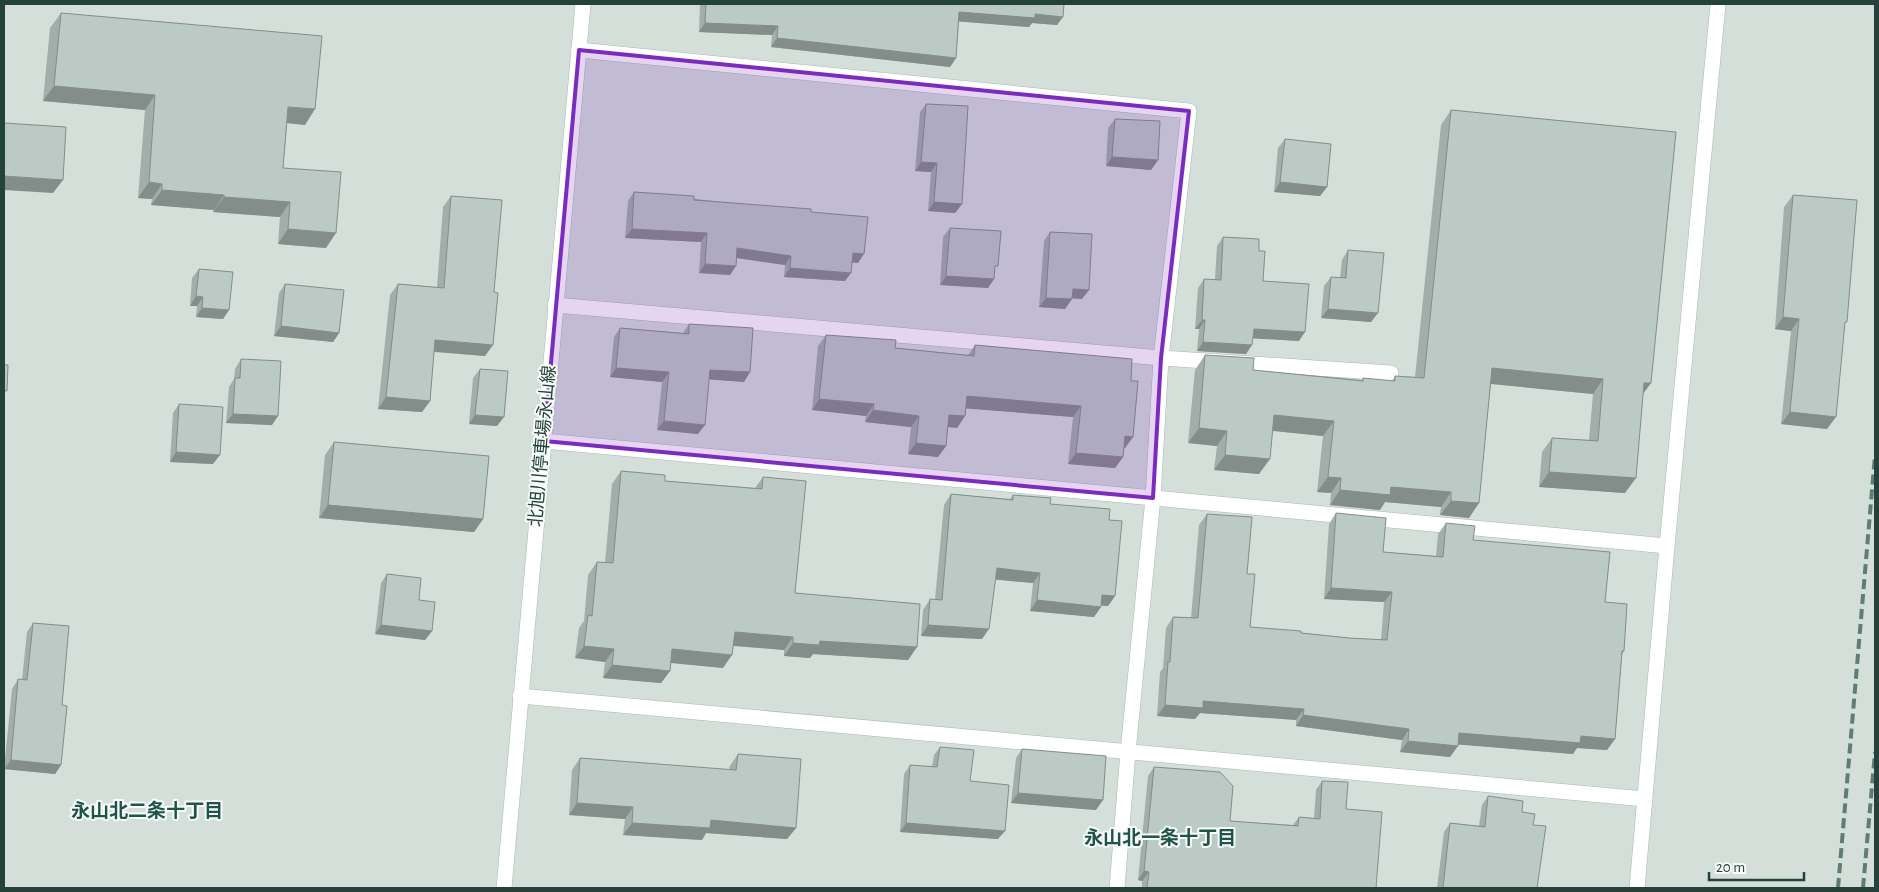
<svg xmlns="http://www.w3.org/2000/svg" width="1879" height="892" font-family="'Alegreya Sans','Noto Sans JP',sans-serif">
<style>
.built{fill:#d4dfda}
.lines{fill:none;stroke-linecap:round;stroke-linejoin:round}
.minor-casing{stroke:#a8b8b2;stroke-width:16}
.secondary-casing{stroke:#a4bbb3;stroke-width:16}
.minor{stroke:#fff;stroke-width:15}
.secondary{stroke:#fff;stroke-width:15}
.rail{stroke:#5f7d75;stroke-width:4;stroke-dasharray:10 5;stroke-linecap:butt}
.wall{fill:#a1aea9}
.shaded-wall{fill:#838d89}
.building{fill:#bbcac4;stroke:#838d89}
.marked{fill:#7b2cbf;fill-opacity:0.2;stroke:#7b2cbf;stroke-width:4;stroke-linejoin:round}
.labels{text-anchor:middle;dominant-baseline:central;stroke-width:4;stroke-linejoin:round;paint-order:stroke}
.street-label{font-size:18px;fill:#24423a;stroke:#f7fbf9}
.neighbourhood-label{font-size:19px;font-weight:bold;fill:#1f5548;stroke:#f7fbf9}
</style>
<rect width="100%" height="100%" fill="#e6efeb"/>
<!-- built -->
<rect class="built" x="4" y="4" width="1871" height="884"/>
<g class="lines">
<defs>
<g id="minor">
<polyline points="579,50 1189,111 1161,358 1153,498 1128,752 1117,888"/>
<polyline points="555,305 1161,358 1391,373"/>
<polyline points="544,441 1667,546"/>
<polyline points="520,696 1645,799"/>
<polyline points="1637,888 1667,546 1718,4"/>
</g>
<polyline id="secondary" points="504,888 583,4"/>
</defs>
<!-- minor casing -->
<use href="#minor" class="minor-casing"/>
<!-- secondary casing -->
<use href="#secondary" class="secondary-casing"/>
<!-- minor -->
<use href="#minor" class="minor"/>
<!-- secondary -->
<use href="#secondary" class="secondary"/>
<!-- rail -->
<g class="rail">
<polyline points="1838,888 1875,455"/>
<polyline points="1863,888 1875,752"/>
</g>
</g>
<!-- wall -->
<g class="wall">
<polygon points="700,4 1064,4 1057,25 1032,23 1029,27 959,21 956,58 950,67 771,47 772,35 699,32"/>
<polygon points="61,13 305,125 287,123 283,168 326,248 278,244 280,217 213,212 214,210 151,205 152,199 138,198 145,110 43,101 50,28"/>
<polygon points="926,104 962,204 955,213 928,211 931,172 915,171 920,112"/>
<polygon points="1451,110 1643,395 1625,493 1539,487 1542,452 1552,438 1589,440 1593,394 1491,384 1469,518 1440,515 1441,507 1385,502 1380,510 1330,505 1331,493 1317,492 1323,436 1273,431 1259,474 1214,470 1217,446 1188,443 1195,370 1205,355 1253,370 1362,380 1363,378 1392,381 1395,376 1415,377 1441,125"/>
<polygon points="1115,119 1158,160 1151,170 1106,166 1108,128"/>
<polygon points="1285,139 1327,187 1320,196 1274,192 1278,148"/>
<polygon points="634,192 811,212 858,263 852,262 845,281 784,277 785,265 736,258 730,275 699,273 701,242 625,238 628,201"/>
<polygon points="1793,195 1845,326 1827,429 1781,424 1791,331 1775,329 1784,207"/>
<polygon points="451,196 485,356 434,352 430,401 422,412 378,409 390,295 398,284 437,287 443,207"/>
<polygon points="950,228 995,271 988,288 940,285 943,237"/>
<polygon points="1050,232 1082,299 1072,298 1065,309 1039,307 1044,241"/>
<polygon points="1223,237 1259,251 1263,281 1299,341 1253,338 1246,354 1197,351 1199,329 1195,329 1198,288 1204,279 1215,279 1217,246"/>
<polygon points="1348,250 1371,322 1321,318 1324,286 1331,277 1340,278 1342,260"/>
<polygon points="199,269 229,310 223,319 196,317 197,306 190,306 192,278"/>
<polygon points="285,284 339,333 333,342 274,336 279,293"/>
<polygon points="689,324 750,372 744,382 709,379 698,434 657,430 662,382 610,377 614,337 620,328 683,333"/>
<polygon points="826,335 895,348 968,355 975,345 1131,381 1133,437 1125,448 1124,448 1123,457 1115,468 1068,464 1073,417 966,408 965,416 957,428 948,427 946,446 938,457 908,454 911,427 865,422 866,416 812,410 818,346"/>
<polygon points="241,359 272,425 226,423 229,387 234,379 235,369"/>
<polygon points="480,369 497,426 469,424 473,378"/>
<polygon points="179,404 213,464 170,462 173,413"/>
<polygon points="334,442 483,519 474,532 319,518 325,455"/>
<polygon points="621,471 665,481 755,488 763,477 795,593 917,647 908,660 813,654 810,658 784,656 784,650 733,646 723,668 670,663 670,671 661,683 603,678 605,662 575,658 579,628 584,621 588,575 597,562 605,563 612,484"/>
<polygon points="951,494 1010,499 1013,495 1050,504 1109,520 1115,596 1108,606 1101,605 1094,617 1030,611 1033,583 995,579 982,639 921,636 923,610 930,599 935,599 944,505"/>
<polygon points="1336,513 1383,552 1436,556 1438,534 1446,523 1473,540 1605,602 1624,651 1622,655 1615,739 1607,750 1577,748 1573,754 1458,744 1450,757 1400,752 1402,740 1296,726 1296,720 1200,713 1195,719 1157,716 1160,672 1163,668 1166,628 1173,617 1191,618 1199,525 1207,514 1247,574 1250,627 1349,638 1381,640 1384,602 1324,599 1329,524"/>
<polygon points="387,574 419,600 432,631 425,640 375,634 381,583"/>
<polygon points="33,623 62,705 61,765 55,774 4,769 12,689 18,679 22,680 27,632"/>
<polygon points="940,747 970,781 998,839 900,832 904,774 910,765 932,767 934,755"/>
<polygon points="1022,749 1096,810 1011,803 1016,758"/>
<polygon points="738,754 796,828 787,839 706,833 702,840 623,835 625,819 569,815 572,770 580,758 729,770 730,766"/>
<polygon points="1154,767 1230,821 1293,825 1299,817 1314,818 1316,790 1322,781 1346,809 1376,888 1142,888 1142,881 1138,880 1148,776"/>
<polygon points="1488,796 1522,812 1533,825 1537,888 1437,888 1444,832 1450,823 1479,826 1482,805"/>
</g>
<!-- shaded-wall -->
<g class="shaded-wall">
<polygon points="959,12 1035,14 1063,17 1057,25 1032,23 1029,27 953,21"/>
<polygon points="705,23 778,26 772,35 699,32"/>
<polygon points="777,38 956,58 950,67 771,47"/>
<polygon points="54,86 155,95 145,110 43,101"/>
<polygon points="288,107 315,109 305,125 278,122"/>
<polygon points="1112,157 1158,160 1151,170 1106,166"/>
<polygon points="921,162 937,163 931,172 915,171"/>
<polygon points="4,176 63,180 53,193 4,190"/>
<polygon points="149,182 162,184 152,199 138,198"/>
<polygon points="1280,182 1327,187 1320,196 1274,192"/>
<polygon points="162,190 224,195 214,210 151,205"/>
<polygon points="224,197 290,202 280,217 213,212"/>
<polygon points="934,202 962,204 955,213 928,211"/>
<polygon points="288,229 336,233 326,248 278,244"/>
<polygon points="632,229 707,233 701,242 625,238"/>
<polygon points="737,248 791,256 785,265 731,257"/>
<polygon points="853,253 864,254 858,263 847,262"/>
<polygon points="705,264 736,266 730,275 699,273"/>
<polygon points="790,268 851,273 845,281 784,277"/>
<polygon points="946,276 994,279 988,288 940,285"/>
<polygon points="1073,289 1089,290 1082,299 1066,298"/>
<polygon points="196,296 203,297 197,306 190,306"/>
<polygon points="1046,298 1072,299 1065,309 1039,307"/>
<polygon points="202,308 229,310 223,319 196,317"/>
<polygon points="1328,309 1378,313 1371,322 1321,318"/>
<polygon points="1783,317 1799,319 1791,331 1775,329"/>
<polygon points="1202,320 1205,320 1199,329 1195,329"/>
<polygon points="281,326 339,333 333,342 274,336"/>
<polygon points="1254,329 1305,332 1299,341 1247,338"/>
<polygon points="435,340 493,345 485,356 427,351"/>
<polygon points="1203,342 1252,345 1246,354 1197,351"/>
<polygon points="616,368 669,372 662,382 610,377"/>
<polygon points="1492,368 1603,379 1593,394 1482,383"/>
<polygon points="710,370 750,372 744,382 703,379"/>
<polygon points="1644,383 1651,383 1640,398"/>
<polygon points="967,396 1081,406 1073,417 960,408"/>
<polygon points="386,397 430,401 422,412 378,409"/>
<polygon points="819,399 874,404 866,416 812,410"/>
<polygon points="873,410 919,416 911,427 865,422"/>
<polygon points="1790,412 1836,417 1827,429 1781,424"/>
<polygon points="233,414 278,416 272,425 226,423"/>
<polygon points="475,415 504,417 497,426 469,424"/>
<polygon points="949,415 965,416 957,428 941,426"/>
<polygon points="1274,415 1334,421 1323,436 1264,430"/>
<polygon points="664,421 705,425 698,434 657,430"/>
<polygon points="1199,428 1227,431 1217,446 1188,443"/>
<polygon points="1125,436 1133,437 1125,448 1117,447"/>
<polygon points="916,443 946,446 938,457 908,454"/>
<polygon points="176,452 220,455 213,464 170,462"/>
<polygon points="1076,453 1123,457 1115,468 1068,464"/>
<polygon points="1225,455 1270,459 1259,474 1214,470"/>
<polygon points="1549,472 1636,478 1625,493 1539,487"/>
<polygon points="1328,477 1341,478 1331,493 1317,492"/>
<polygon points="1391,487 1451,492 1441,507 1385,502 1380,510 1330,505 1340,490"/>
<polygon points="1451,501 1479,503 1469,518 1440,515"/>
<polygon points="328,505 483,519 474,532 319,518"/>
<polygon points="997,568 1040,573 1033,583 989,579"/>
<polygon points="1331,588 1392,592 1384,602 1324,599"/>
<polygon points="1102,595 1115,596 1108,606 1095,605"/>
<polygon points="1037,600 1101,607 1094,617 1030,611"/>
<polygon points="381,625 432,631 425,640 375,634"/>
<polygon points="928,625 989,629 982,639 921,636"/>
<polygon points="735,632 793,637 784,650 726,645"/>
<polygon points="820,641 917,647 908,660 813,654 810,658 784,656 793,643"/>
<polygon points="584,646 614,649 605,662 575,658"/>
<polygon points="672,649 732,655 723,668 663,662"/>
<polygon points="612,665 670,671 661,683 603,678"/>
<polygon points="1203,701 1304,709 1296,720 1200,713 1195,719 1157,716 1165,705"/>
<polygon points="1303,715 1409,729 1402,740 1296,726"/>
<polygon points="1459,733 1581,736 1615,739 1607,750 1577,748 1573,754 1452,744"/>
<polygon points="1408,741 1458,746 1450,757 1400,752"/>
<polygon points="11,760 61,765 55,774 4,769"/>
<polygon points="1018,793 1103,800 1096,810 1011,803"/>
<polygon points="577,803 633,807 625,819 569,815"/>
<polygon points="711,820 796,828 787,839 706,833 702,840 623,835 632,823"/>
<polygon points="906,823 1005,831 998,839 900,832"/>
<polygon points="1144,871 1149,872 1142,881 1138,880"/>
</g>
<!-- building -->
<g class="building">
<polygon points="706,4 1064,4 1063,17 1035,14 1035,18 959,12 956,58 777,38 778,26 705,23"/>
<polygon points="61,13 322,36 315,109 288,107 283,168 341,172 336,233 288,229 290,202 224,197 224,195 162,190 162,184 149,182 155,95 54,86"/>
<polygon points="926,104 968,106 962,204 934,202 937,163 921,162"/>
<polygon points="1451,110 1676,132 1651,383 1644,383 1636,478 1549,472 1552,438 1598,441 1603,379 1492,368 1479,503 1451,501 1451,492 1391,487 1390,495 1340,490 1341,478 1328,477 1334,421 1274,415 1270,459 1225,455 1227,431 1199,428 1205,355 1254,358 1253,370 1363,381 1363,378 1395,381 1395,376 1424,378"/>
<polygon points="1115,119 1160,121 1158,160 1112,157"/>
<polygon points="4,123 66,127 63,180 4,176"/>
<polygon points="1285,139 1331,144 1327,187 1280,182"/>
<polygon points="634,192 694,196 694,200 811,209 811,212 868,217 864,254 853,253 851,273 790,268 791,256 737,248 736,266 705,264 707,233 632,229"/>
<polygon points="1793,195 1857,200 1847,322 1845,322 1836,417 1790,412 1799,319 1783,317"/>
<polygon points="451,196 502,200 494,292 498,293 493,345 435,340 430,401 386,397 398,284 444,288"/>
<polygon points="950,228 1001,231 998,266 995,266 994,279 946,276"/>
<polygon points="1050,232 1092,234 1089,290 1073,289 1072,299 1046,298"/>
<polygon points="1223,237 1259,239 1259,251 1265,251 1263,281 1309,284 1305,332 1254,329 1252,345 1203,342 1205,320 1202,320 1204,279 1221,280"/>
<polygon points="1348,250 1384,253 1378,313 1328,309 1331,277 1346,278"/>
<polygon points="199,269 233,272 229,310 202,308 203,297 196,296"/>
<polygon points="285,284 344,290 339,333 281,326"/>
<polygon points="689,324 753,328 750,372 710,370 705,425 664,421 669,372 616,368 620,328 689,334"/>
<polygon points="826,335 896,340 895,348 974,356 975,345 1132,359 1131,381 1138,381 1133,437 1125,436 1123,457 1076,453 1081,406 967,396 965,416 949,415 946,446 916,443 919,416 873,410 874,404 819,399"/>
<polygon points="241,359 281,361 278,416 233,414 235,378 240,378"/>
<polygon points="4,365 8,365 7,391 4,391"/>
<polygon points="480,369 508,371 504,417 475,415"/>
<polygon points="179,404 223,407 220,455 176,452"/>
<polygon points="334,442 489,456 483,519 328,505"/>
<polygon points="621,471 665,475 665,481 762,489 763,477 806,481 795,593 920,604 917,647 820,641 819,645 793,643 793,637 735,632 732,655 672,649 670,671 612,665 614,649 584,646 588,615 592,616 597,562 613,563"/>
<polygon points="951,494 1013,500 1013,495 1051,498 1050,504 1110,509 1109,520 1122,521 1115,596 1102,595 1101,607 1037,600 1040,573 997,568 989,629 928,625 930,599 942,600"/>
<polygon points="1336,513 1386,518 1383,552 1443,557 1446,523 1475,526 1473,540 1610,552 1605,602 1627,604 1624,651 1622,651 1615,739 1581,736 1580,743 1459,733 1458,746 1408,741 1409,729 1303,715 1304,709 1203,701 1203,708 1165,705 1168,662 1170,662 1173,617 1198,618 1207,514 1252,517 1247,574 1255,574 1250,627 1301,631 1301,633 1349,638 1387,640 1392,592 1331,588"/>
<polygon points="387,574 421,578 419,600 435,602 432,631 381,625"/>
<polygon points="33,623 69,626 62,705 67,706 61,765 11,760 18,679 27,680"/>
<polygon points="940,747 974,750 970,781 1009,785 1005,831 906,823 910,765 937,767"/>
<polygon points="1022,749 1106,756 1103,800 1018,793"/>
<polygon points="738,754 801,759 796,828 711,820 710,828 632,823 633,807 577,803 580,758 736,770"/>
<polygon points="1154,767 1220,772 1233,786 1230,821 1298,826 1299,817 1320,819 1322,781 1348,782 1346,809 1382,812 1376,888 1147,888 1149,872 1144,871"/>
<polygon points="1488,796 1523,801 1522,812 1535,814 1533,825 1546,826 1537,888 1443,888 1450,823 1485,827"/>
</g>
<!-- marked area -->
<path class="marked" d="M579 50 1189 111 1161 358 1153 498 544 441Z"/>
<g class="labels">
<!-- street labels -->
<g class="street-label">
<text transform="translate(543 446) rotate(-85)">北旭川停車場永山線</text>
</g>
<!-- neighbourhood labels -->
<g class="neighbourhood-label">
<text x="147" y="811">永山北二条十丁目</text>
<text x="1160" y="838">永山北一条十丁目</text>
</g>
</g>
<!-- border -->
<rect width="1879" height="892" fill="none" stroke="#24423a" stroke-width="10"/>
<!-- scale -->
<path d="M1709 872v8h95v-8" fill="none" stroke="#24423a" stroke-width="2.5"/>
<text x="1716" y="872" font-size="15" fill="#24423a" stroke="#f7fbf9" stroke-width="4" paint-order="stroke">20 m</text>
</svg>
